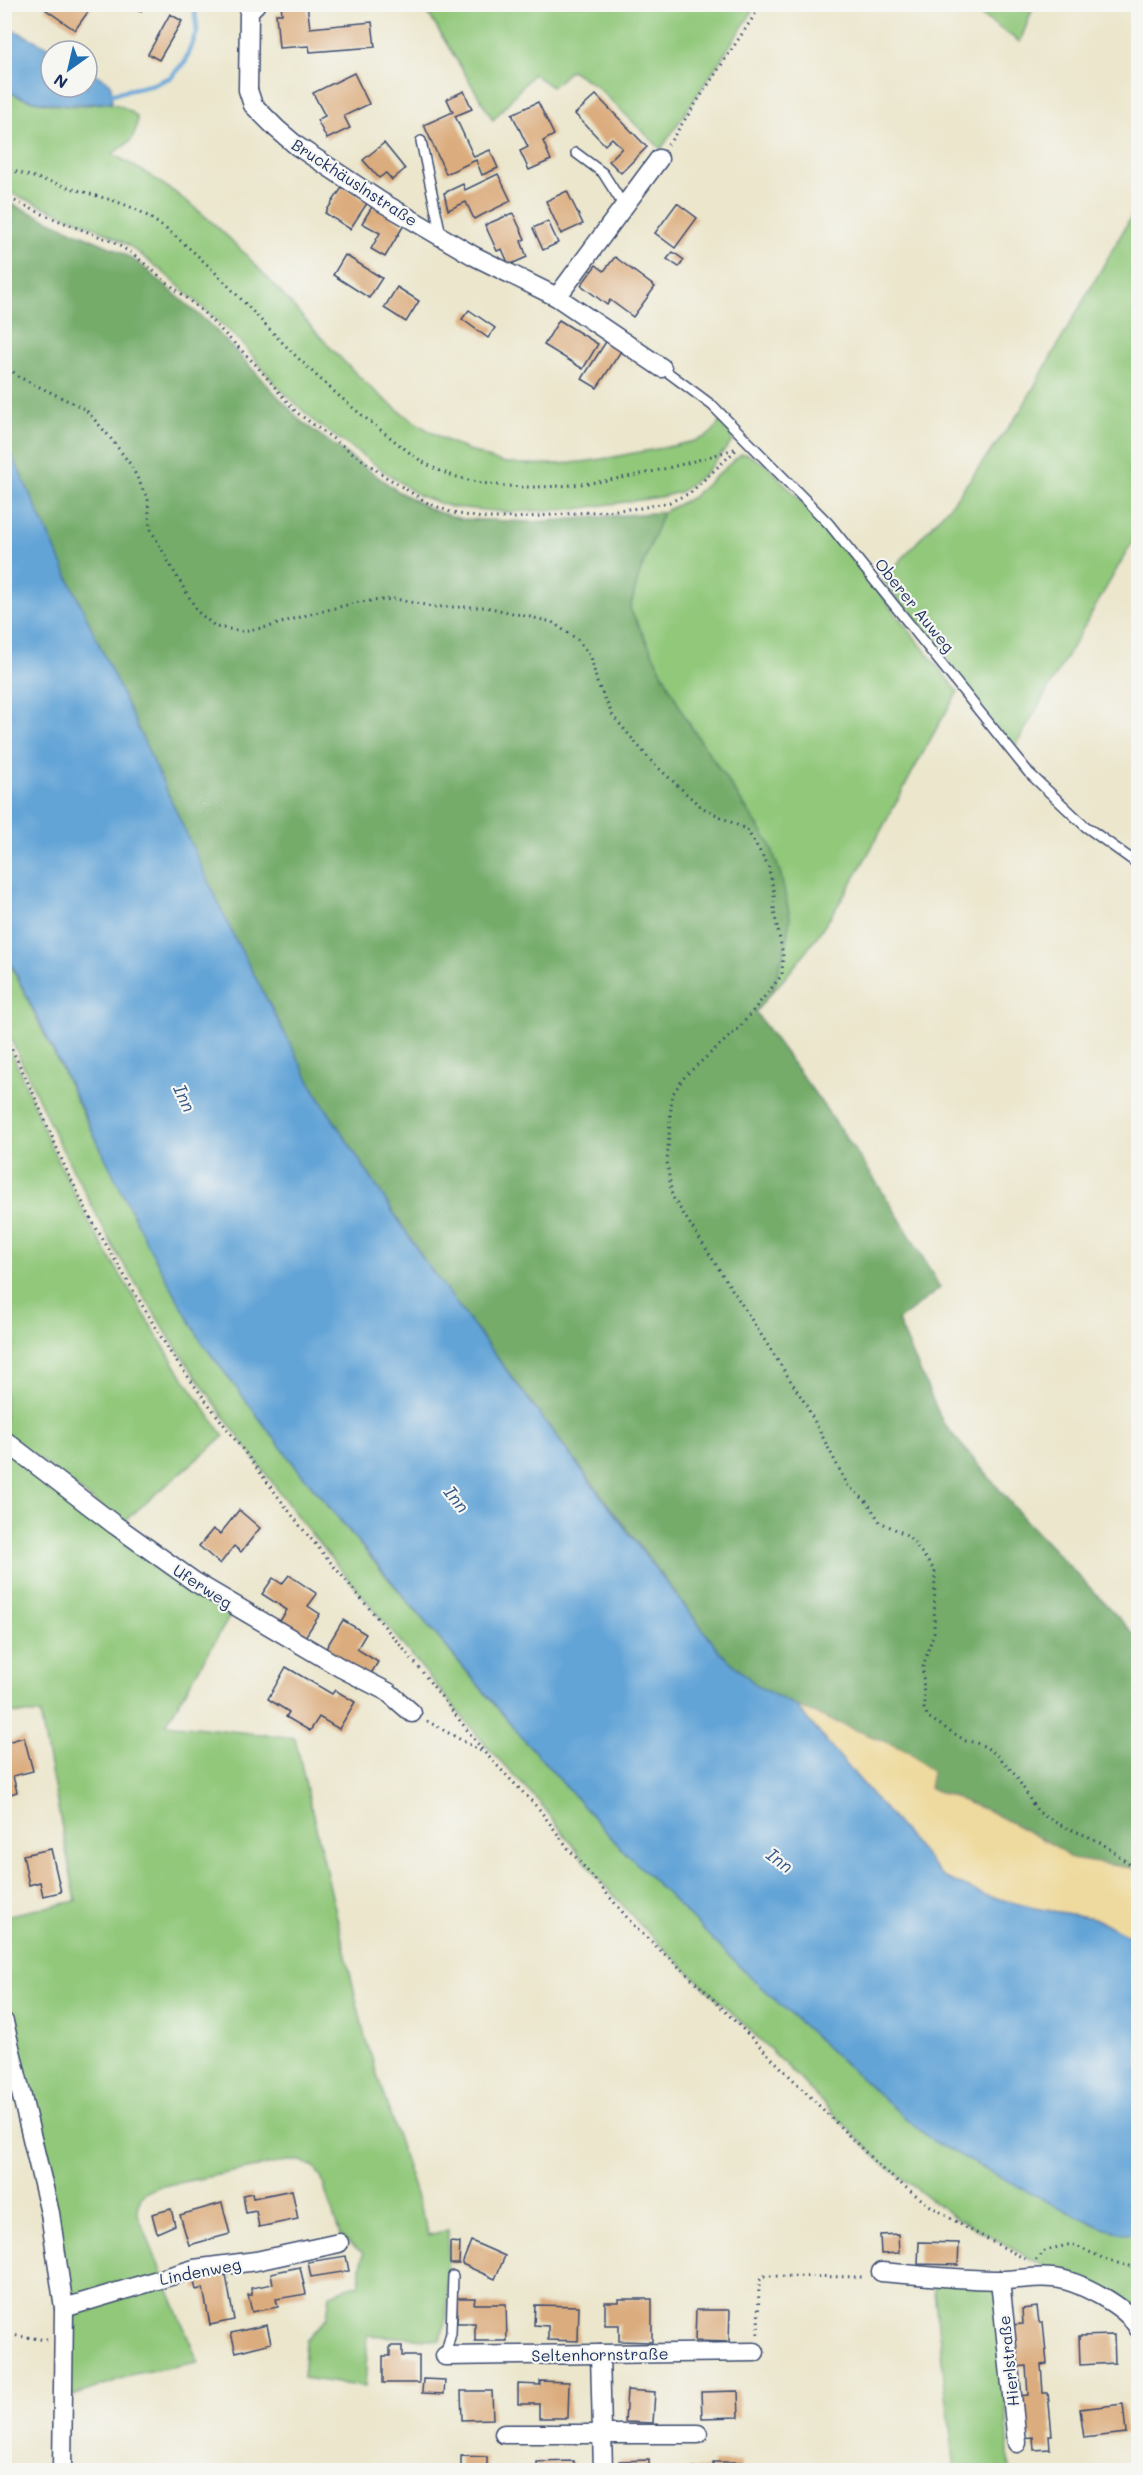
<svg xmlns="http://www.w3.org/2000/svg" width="1143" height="2475" font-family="Mali,sans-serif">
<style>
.green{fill:#91c87a;stroke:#567c6c;stroke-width:1.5}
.forest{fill:#74ac6a;stroke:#486e64;stroke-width:1.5}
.sand{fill:#eeda9e;stroke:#84847e;stroke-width:1.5}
.water{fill:#64a4d7;stroke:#406a9a;stroke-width:1.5}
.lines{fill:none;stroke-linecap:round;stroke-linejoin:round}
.stream{stroke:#64a4d7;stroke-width:5}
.building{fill:#dbac7d}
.lane-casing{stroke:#3a4a6e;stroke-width:12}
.street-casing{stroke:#3a4a6e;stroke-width:21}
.path{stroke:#3a4a6e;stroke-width:3;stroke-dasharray:1.5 4.5;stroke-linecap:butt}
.lane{stroke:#fff;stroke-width:9}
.street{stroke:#fff;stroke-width:18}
.labels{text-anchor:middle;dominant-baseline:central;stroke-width:4.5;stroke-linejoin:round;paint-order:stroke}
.street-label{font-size:16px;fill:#1b2f5e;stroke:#f6f6f2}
.water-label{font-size:18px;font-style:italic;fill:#355888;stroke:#f6f6f2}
</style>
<rect width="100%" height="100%" fill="#f6f6f2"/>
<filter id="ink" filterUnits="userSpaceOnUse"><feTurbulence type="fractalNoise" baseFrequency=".0167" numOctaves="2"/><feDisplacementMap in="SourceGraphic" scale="12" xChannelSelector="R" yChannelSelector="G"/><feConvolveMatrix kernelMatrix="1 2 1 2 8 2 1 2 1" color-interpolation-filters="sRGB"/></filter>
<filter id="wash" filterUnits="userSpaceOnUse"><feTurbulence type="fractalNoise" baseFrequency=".008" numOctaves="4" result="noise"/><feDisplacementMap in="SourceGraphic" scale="24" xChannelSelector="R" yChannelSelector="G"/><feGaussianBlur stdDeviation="1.35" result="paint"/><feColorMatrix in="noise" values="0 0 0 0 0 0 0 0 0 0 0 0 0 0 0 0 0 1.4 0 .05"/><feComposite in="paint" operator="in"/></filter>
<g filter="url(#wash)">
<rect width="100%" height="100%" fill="#ebe6cc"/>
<!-- green -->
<g class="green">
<polygon points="423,5 757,5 661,149 595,85 571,70 552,87 533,74 493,120"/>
<polygon points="966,5 1034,5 1020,42"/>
<path d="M5 90C24 101 45 104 67 106 96 108 112 93 137 117 137 140 129 143 112 154 155 176 195 205 230 239 307 313 369 414 473 452 484 456 496 462 507 463 548 467 594 462 634 453 651 450 690 444 705 437 712 434 716 428 720 421L731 431 732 442 704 474 680 492 660 497 576 509 506 512 451 507 418 495 315 422 277 386 241 342 162 271 128 245 99 229 5 191Z"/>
<polygon points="1138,205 1138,532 1015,747 992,723 883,580 954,501 1019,413"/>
<path d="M741 454H747L767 465 801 501 865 575 958 692C896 792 853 905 772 992L786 945 770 844 686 719 630 609 638 578 663 512 691 498Z"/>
<polygon points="4,951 83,1114 201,1341 296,1467 380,1569 521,1736 617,1844 749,1976 889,2104 982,2168 1103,2228 1138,2236 1138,2313 1053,2271 952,2215 882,2163 776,2055 647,1932 597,1877 541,1804 487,1747 300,1520 229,1424 171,1340 116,1252 56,1137 5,1026"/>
<polygon points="4,1039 19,1069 50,1145 92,1228 178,1370 224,1436 122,1523 5,1433"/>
<path d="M4 1445 233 1611 166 1724 295 1738 365 2037 429 2235 448 2230 447 2314 441 2340 368 2335 365 2387 303 2378 306 2341 327 2317 330 2294 359 2284 363 2253 340 2235 321 2177 314 2167 301 2161H287L158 2187C144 2192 138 2196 137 2212L198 2362 134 2374 71 2397 51 2180 5 1993 4 1916 76 1901 40 1714 5 1713Z"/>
<polygon points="933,2283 998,2283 1010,2470 955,2470"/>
</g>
<!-- forest -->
<path class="forest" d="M4 201 119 251 140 264 212 326 302 422 399 492 434 511 461 519 533 522 663 512 638 578 630 609 686 719 770 844 781 875 790 917 786 945 772 992 755 1012C821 1101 887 1190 940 1288L898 1321 943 1423 1026 1521 1138 1638V1869L1071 1859 1053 1845 989 1811 929 1788 796 1706 757 1686 720 1652 426 1263 316 1093 233 935 5 440Z"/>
<!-- sand -->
<polygon class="sand" points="796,1706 908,1751 932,1772 929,1788 989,1811 1053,1845 1071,1859 1138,1869 1138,1940 1094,1918 1034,1908 984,1895 943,1877"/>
<!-- water -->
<g class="water">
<path d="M4 25 56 51H51V87H87V68L111 84 112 102C75 105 38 108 5 90Z"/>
<polygon points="5,440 233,935 316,1093 426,1263 654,1567 720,1652 757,1686 796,1706 943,1877 984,1895 1034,1908 1094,1918 1138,1940 1138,2236 1103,2228 1042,2199 933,2141 889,2104 749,1976 617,1844 521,1736 296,1467 201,1341 148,1246 5,951"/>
</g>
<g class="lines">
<!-- stream -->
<polyline class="stream" points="111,94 152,85 171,77 185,62 197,31 194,4"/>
</g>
<g id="blocks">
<!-- building -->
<g class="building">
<polygon points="115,4 153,4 153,8 142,6 141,11"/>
<polygon points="281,4 307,4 310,28 372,22 375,47 310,52 309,46 279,48 276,14 282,14"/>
<polygon points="48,5 93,5 75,30 45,9"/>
<polygon points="170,14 182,21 159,60 148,54"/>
<polygon points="354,73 369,104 344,116 350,128 327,139 317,120 325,116 313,93"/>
<polygon points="464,91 472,109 455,116 474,157 490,150 498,168 482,175 476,160 446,174 424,125 453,112 447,99"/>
<polygon points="596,95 647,147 621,173 609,161 622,148 612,138 605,145 575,114"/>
<polygon points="538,102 554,135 543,141 551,160 529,170 520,151 528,147 512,114"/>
<polygon points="384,143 405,169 392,180 386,173 379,178 363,160"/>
<polygon points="498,174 511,201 474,219 466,202 448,210 444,193 463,184 465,190"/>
<polygon points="343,186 368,202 350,229 325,213"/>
<polygon points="567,191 583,224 561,234 546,201"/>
<polygon points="677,203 697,218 675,248 655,233"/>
<polygon points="373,205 404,225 385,257 371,249 380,233 362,223"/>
<polygon points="513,213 525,239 521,241 527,257 509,265 502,249 497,251 485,225"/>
<polygon points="548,221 558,243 543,250 533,228"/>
<polygon points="673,252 684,260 679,267 667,259"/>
<polygon points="345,255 382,278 369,298 333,275"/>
<polygon points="615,257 655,287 633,317 610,300 607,305 581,285 596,265 604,271"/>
<polygon points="397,287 419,301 406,322 384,308"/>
<polygon points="469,310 495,328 488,338 462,319"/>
<polygon points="559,320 598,344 583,369 544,345"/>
<polygon points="609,337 623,348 597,388 582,379"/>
<polygon points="239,1510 260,1528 241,1552 234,1546 220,1564 199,1546 213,1529 220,1534"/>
<polygon points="289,1575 317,1594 308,1606 320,1614 305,1637 280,1621 287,1610 262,1594 273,1578 282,1584"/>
<polygon points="343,1620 366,1634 357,1649 378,1662 369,1677 325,1650"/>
<polygon points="286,1667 332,1694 335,1690 355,1702 339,1729 319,1717 310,1731 286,1717 289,1712 268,1699"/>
<polygon points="24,1737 33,1771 13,1776 17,1792 4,1796 4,1743"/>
<polygon points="51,1849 61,1892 43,1896 40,1882 29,1885 23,1855"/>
<polygon points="292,2190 298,2219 259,2227 256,2211 246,2213 243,2195 252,2193 253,2198"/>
<polygon points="222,2203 230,2234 189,2245 180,2215"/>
<polygon points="171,2209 175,2225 157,2233 152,2214"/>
<polygon points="898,2234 899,2253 881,2254 880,2235"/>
<polygon points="471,2241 505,2256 495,2279 462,2264"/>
<polygon points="450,2242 460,2243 459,2264 450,2264"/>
<polygon points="919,2242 959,2243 958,2265 918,2264"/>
<polygon points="346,2256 349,2271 311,2277 308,2262"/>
<polygon points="300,2267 306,2294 276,2299 278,2307 252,2312 248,2295 252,2295 251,2288 273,2284 271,2273"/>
<polygon points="226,2275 234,2320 210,2325 203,2288 196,2290 193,2278 203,2276 204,2279"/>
<polygon points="457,2298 475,2298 474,2304 506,2304 507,2341 475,2341 475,2323 457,2323"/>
<polygon points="619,2299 652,2299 652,2342 619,2341 619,2325 605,2325 605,2302 619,2302"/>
<polygon points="535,2305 579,2306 578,2341 548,2340 548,2326 534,2325"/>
<polygon points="1037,2307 1039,2322 1043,2322 1047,2364 1041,2365 1043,2393 1048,2393 1052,2435 1049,2435 1050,2449 1034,2450 1033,2437 1021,2438 1017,2396 1028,2395 1026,2366 1016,2367 1011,2325 1023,2324 1022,2309"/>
<polygon points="696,2310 730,2310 729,2342 695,2341"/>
<polygon points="267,2325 271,2343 236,2352 231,2333"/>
<polygon points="1114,2335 1115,2363 1080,2365 1079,2336"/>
<polygon points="390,2346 402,2346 402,2356 419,2356 419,2383 383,2383 383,2356 390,2356"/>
<polygon points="423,2379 445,2380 444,2394 422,2393"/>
<polygon points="540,2381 569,2382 568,2418 539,2418 539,2404 518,2404 518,2384 540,2385"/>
<polygon points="627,2390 655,2392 653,2423 625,2422"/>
<polygon points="461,2391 492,2391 493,2419 462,2420"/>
<polygon points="738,2391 739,2417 702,2418 701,2392"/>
<polygon points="1123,2404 1126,2433 1084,2438 1080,2409"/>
<polygon points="461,2456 487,2457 487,2470 461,2470"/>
<polygon points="649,2460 649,2470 620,2470 619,2461"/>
<polygon points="574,2461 575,2470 537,2470 537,2462"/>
<polygon points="713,2462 741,2462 741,2470 693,2470 693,2468 713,2468"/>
</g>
</g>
</g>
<g filter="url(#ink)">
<use href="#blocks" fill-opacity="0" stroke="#3a4a6e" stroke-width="1.5"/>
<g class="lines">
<defs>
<g id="lane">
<polyline points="421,141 441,235"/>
<polyline points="576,153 603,173 624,206"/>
<polyline points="662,368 713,406 829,524 1029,773 1085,826 1138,864"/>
<polyline points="445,2356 451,2333 453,2276"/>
</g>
<g id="street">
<polyline points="256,4 249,11 248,90 253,105 277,129 297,146 380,201 474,256 557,297 662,368"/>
<polyline points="557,297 659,159"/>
<polyline points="4,1440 115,1525 195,1582 341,1668 388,1692 412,1713"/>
<polyline points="4,2022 50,2213 64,2308 62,2470"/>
<path d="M881 2272C921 2275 962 2280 1001 2280 1018 2280 1036 2276 1053 2278 1077 2280 1127 2306 1138 2328"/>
<polyline points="1000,2280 1017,2443"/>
<polyline points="64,2308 194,2269 256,2261 339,2243"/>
<polyline points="600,2354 603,2470"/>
<polyline points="445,2356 755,2352"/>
<polyline points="504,2434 698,2434"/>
</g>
</defs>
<!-- lane casing -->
<use href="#lane" class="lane-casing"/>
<!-- street casing -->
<use href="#street" class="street-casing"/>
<!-- path -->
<g class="path">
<polyline points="668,145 762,4"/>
<path d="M4 168C32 177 59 184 87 193 107 199 129 204 146 215 197 248 237 296 279 339 314 375 350 407 391 438 401 446 412 455 423 462 506 512 651 476 737 448"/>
<polyline points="4,196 47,216 111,241 133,254 203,312 255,364 296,412 386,477 428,503 453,513 482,518 515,518 641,508 670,502 690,493 737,449"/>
<path d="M4 364 19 377 85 409 108 435 131 465 148 500 150 528 173 570 198 612 216 627 242 631 268 627 307 615 359 602 395 599 435 607H486L552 622 578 640 591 657 597 682 613 716 652 762 701 807 747 830 768 865 774 892V912L783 954 782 975 739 1028 685 1076 672 1095 667 1162 672 1196 805 1403 848 1486 868 1503 880 1522 909 1536 935 1571 934 1632 923 1667 924 1708 928 1717 966 1741C992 1743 1011 1768 1024 1789 1029 1797 1032 1805 1039 1812 1056 1826 1082 1832 1101 1843 1114 1851 1125 1862 1138 1870"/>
<polyline points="4,1033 35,1097 65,1167 92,1221 173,1357 301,1527 416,1664 485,1753 539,1809 568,1848 636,1928 702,1988 884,2171 929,2205 963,2226 1027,2260"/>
<polyline points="427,1721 481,1751"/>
<polyline points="1036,2260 1046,2250 1072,2244 1109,2261 1138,2268"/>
<polyline points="4,2334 47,2340"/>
<polyline points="758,2334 759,2281 764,2276 865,2277"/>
</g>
<!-- lane -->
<use href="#lane" class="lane"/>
<!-- street -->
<use href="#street" class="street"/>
</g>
</g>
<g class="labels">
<!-- street labels -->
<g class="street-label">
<text transform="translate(355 182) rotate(33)">Bruckhäuslnstraße</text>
<text transform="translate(915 605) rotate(51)">Oberer Auweg</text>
<text transform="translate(203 1586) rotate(33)">Uferweg</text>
<text transform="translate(200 2271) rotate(-11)">Lindenweg</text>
<text transform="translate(600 2354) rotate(-1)">Seltenhornstraße</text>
<text transform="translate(1008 2361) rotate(-96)">Hierlstraße</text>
</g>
<!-- water labels -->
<g class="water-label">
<text transform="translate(185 1098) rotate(65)">Inn</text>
<text transform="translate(457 1499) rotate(51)">Inn</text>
<text transform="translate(780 1860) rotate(37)">Inn</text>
</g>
</g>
<!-- margin -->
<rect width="1143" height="2475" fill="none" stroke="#f6f6f2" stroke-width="24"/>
<!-- north arrow -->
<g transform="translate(69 69) rotate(214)"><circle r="28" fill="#f6f6f2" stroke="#9ea6b7" stroke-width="1.5"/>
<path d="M0-4.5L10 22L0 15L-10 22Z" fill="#1f6fb2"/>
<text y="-9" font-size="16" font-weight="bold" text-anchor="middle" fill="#1b2f5e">N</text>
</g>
</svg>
